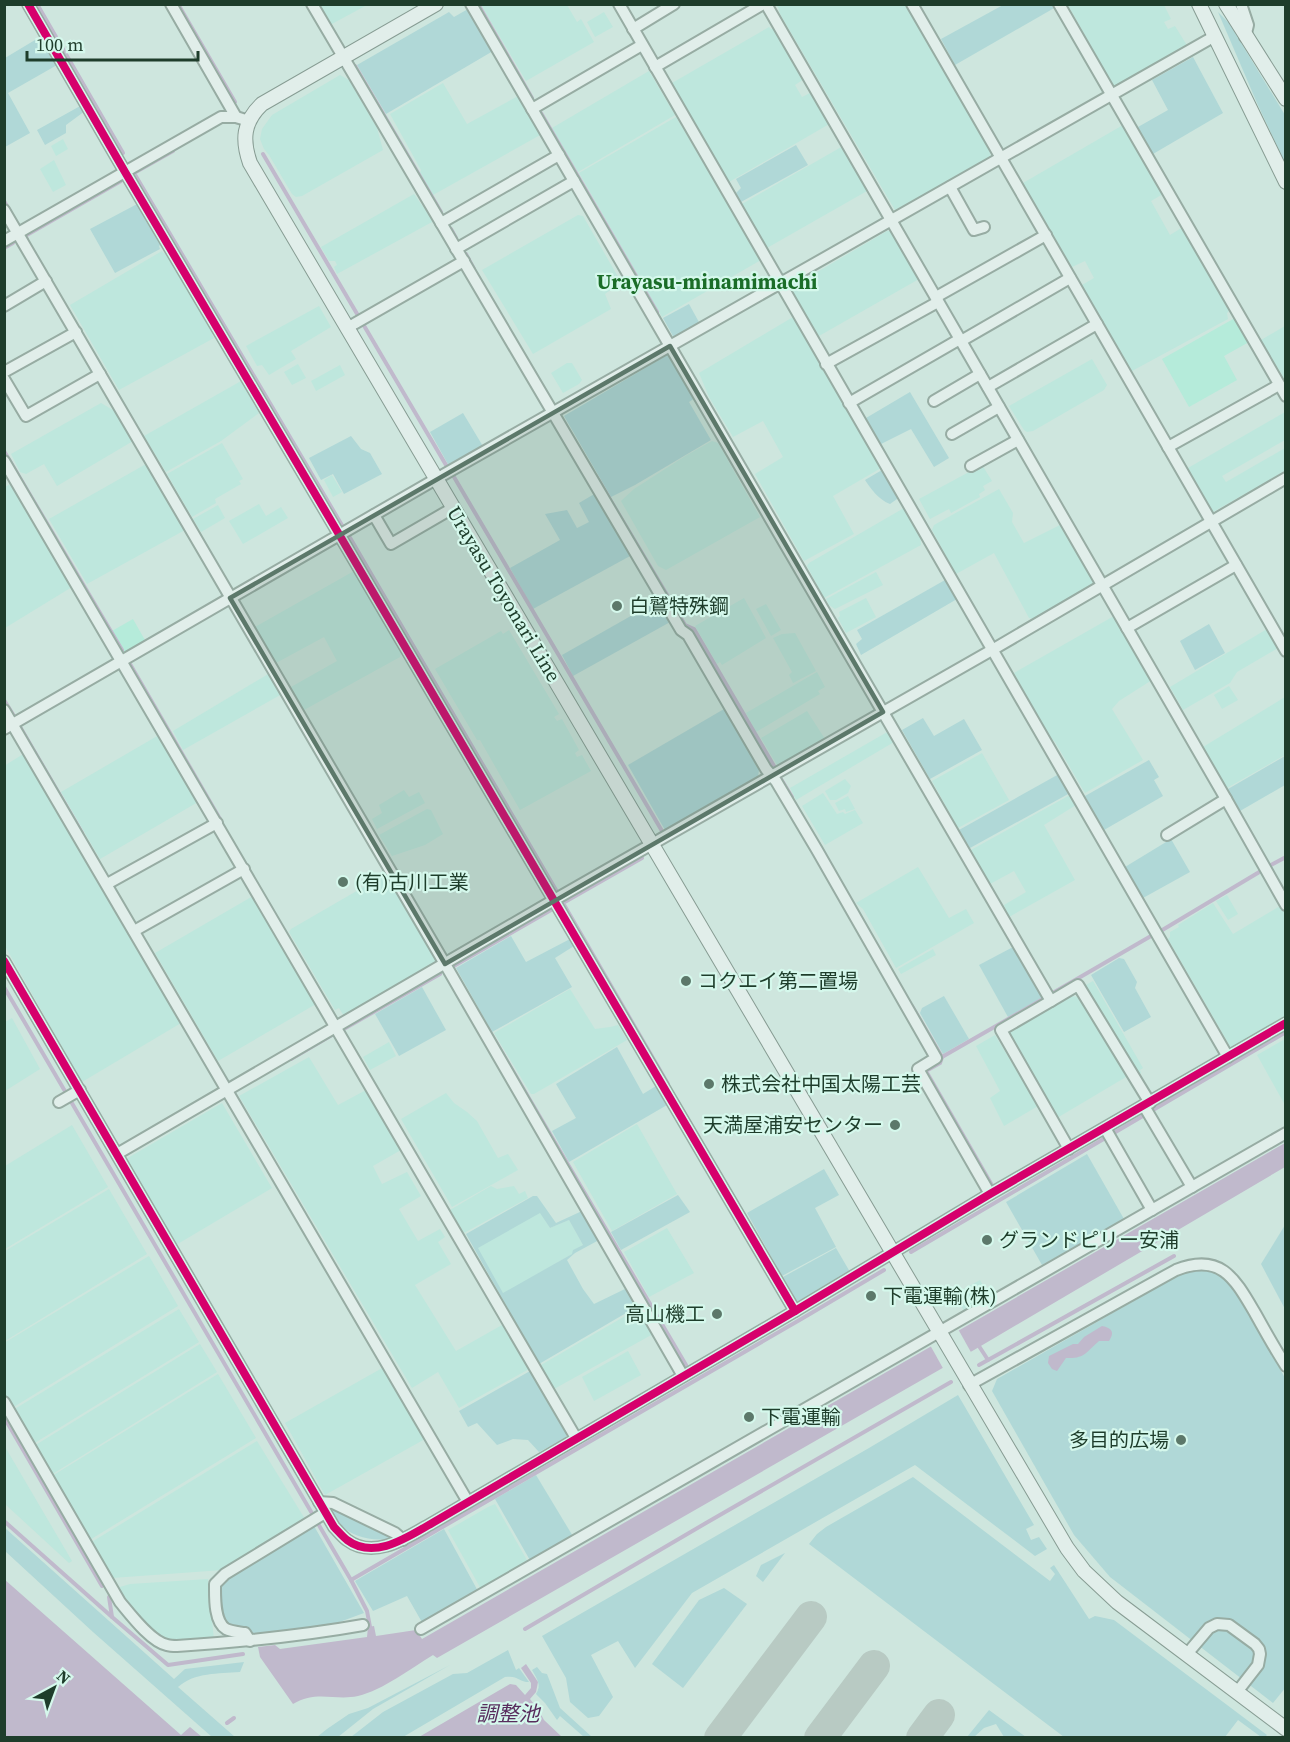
<svg xmlns="http://www.w3.org/2000/svg" width="1290" height="1742" font-family="'Source Serif 4','Noto Sans JP',serif">
<style>
.farmland{fill:#bee7dd}
.green{fill:#b0d8d7;fill-rule:evenodd}
.sand{fill:#b5ebda}
.water{fill:#c0b9cc}
.pier{fill:#cee6de}
.lines{fill:none;stroke-linecap:round;stroke-linejoin:round}
.stream{stroke:#c0b9cc;stroke-width:4}
.taxiway{stroke:#b8cac3;stroke-width:32}
.street-casing{stroke:#97aca3;stroke-width:14}
.secondary-casing{stroke:#879c93;stroke-width:16}
.street{stroke:#e1eeea;stroke-width:10}
.secondary{stroke:#e1eeea;stroke-width:14}
.cycleway-casing{stroke:#d5f8ec;stroke-width:11}
.cycleway{stroke:#d6006c;stroke-width:8}
.marked{fill:#5c786a;fill-opacity:0.2;stroke:#5c786a;stroke-width:4.5;stroke-linejoin:round}
.poi-dot{fill:#5c786a;stroke:#d5f8ec;stroke-width:2}
.labels{text-anchor:middle;dominant-baseline:central;stroke-width:4.5;stroke-linejoin:round;paint-order:stroke}
.street-label{font-size:20px;fill:#1e3d2b;stroke:#d5f8ec}
.poi-label{font-size:20px;fill:#1e3d2b;stroke:#d5f8ec;text-anchor:start}
.neighbourhood-label{font-size:21px;font-weight:bold;fill:#1a6d28;stroke:#d5f8ec}
.water-label{font-size:21px;font-style:italic;fill:#582c5d;stroke:#d5f8ec}
</style>
<rect width="100%" height="100%" fill="#cee6de"/>
<!-- farmland -->
<g class="farmland">
<polygon points="318,5 367,5 330,25"/>
<polygon points="481,5 567,5 577,22 581,19 594,42 526,81"/>
<polygon points="775,5 907,5 988,147 991,157 895,210 780,14 778,7"/>
<polygon points="1068,5 1164,5 1171,19 1164,22 1168,29 1175,26 1188,47 1114,87"/>
<polygon points="604,12 613,27 595,37 587,22"/>
<polygon points="769,27 771,29 774,28 804,79 795,85 802,97 812,92 831,123 729,182 672,83"/>
<polygon points="649,71 675,115 578,172 552,128"/>
<polygon points="340,75 349,80 377,128 383,150 302,196 296,197 292,194 269,155 264,149 260,139 262,129 272,115"/>
<polygon points="443,83 467,124 518,96 542,134 433,195 420,173 421,170 390,114"/>
<polygon points="676,117 761,260 662,317 579,173"/>
<polygon points="1123,125 1163,194 1151,201 1170,235 1183,227 1230,310 1227,313 1228,319 1132,371 1082,285 1094,278 1085,261 1072,267 1023,183"/>
<polygon points="63,139 68,149 56,156 51,146"/>
<polygon points="843,146 867,191 767,248 742,204"/>
<polygon points="54,160 66,185 53,192 40,169"/>
<polygon points="414,194 431,218 432,222 337,274 334,267 337,265 335,261 329,261 321,247"/>
<polygon points="578,215 583,216 621,282 605,294 611,309 533,354 482,270"/>
<polygon points="887,231 892,231 919,279 819,336 790,288"/>
<polygon points="162,251 163,253 167,252 215,332 212,335 214,338 119,390 70,305"/>
<polygon points="319,306 331,327 291,351 296,359 269,375 262,365 257,366 246,346"/>
<polygon points="793,317 881,468 833,496 854,534 804,561 755,474 783,457 763,421 733,437 709,397 699,373"/>
<polygon points="1285,326 1285,380 1261,340"/>
<polygon points="1092,359 1107,385 1104,390 1033,431 1027,432 1024,430 1009,406"/>
<polygon points="567,363 572,363 582,380 579,384 563,393 551,373"/>
<polygon points="298,364 306,378 292,385 284,372"/>
<polygon points="340,365 345,375 316,391 311,381"/>
<polygon points="241,381 259,413 221,441 166,472 144,436"/>
<polygon points="101,403 118,413 133,441 57,486 44,464 26,474 20,472 11,454"/>
<polygon points="1285,412 1285,440 1222,476 1226,482 1285,448 1285,471 1213,512 1188,468"/>
<polygon points="712,441 718,443 760,517 666,570 658,566 621,501 634,489 687,455"/>
<polygon points="222,443 243,479 239,481 241,484 215,499 216,503 192,517 167,474"/>
<polygon points="146,464 185,530 87,584 49,519"/>
<polygon points="982,465 992,481 983,486 985,490 979,494 980,497 951,513 949,509 930,519 919,499"/>
<polygon points="332,475 342,492 333,497 324,480"/>
<polygon points="12,483 72,587 5,628 5,487"/>
<polygon points="999,489 1013,513 1012,522 1024,543 1062,524 1094,578 1094,583 1034,619 1029,618 994,553 956,574 932,530 934,525"/>
<polygon points="259,504 266,516 281,507 288,518 243,544 229,521"/>
<polygon points="218,505 225,518 201,532 193,519"/>
<polygon points="904,508 920,534 921,545 824,598 807,566 809,563"/>
<polygon points="354,571 401,653 400,657 304,710 291,687 337,661 324,637 276,663 255,627"/>
<polygon points="876,572 883,585 835,609 829,605 826,599"/>
<polygon points="744,598 766,638 722,665 720,662 717,664 695,626"/>
<polygon points="866,598 876,617 846,633 838,618 840,616 839,612"/>
<polygon points="766,604 781,630 771,636 756,609"/>
<polygon points="1114,616 1152,680 1119,701 1112,709 1143,760 1085,793 1055,742 1050,737 1014,673"/>
<polygon points="1267,629 1278,648 1237,672 1230,683 1183,710 1170,687"/>
<polygon points="509,630 559,714 554,717 557,721 562,719 579,750 575,753 577,757 582,755 591,771 520,810 480,740 477,740 435,669 501,631 503,634"/>
<polygon points="795,633 816,671 793,683 789,675 792,672 773,638 782,634"/>
<polygon points="817,672 825,687 818,691 820,694 756,732 746,713"/>
<polygon points="270,673 282,694 183,750 173,731"/>
<polygon points="1229,686 1238,700 1222,709 1214,695"/>
<polygon points="1285,697 1285,755 1227,788 1203,747"/>
<polygon points="807,711 825,739 777,765 761,738"/>
<polygon points="889,731 895,740 894,742 796,800 790,788"/>
<polygon points="159,735 198,802 100,859 61,792"/>
<polygon points="25,753 181,1023 82,1082 5,946 4,766"/>
<polygon points="982,753 1009,800 958,828 932,781"/>
<polygon points="845,779 851,786 848,793 836,800 830,800 825,791"/>
<polygon points="404,790 409,797 419,792 425,803 377,829 372,819 382,813 379,805"/>
<polygon points="823,793 837,814 843,812 845,814 855,810 863,823 825,845 802,806"/>
<polygon points="1070,795 1076,805 1044,825 1075,880 1009,917 1004,905 1026,892 1014,871 990,884 971,850"/>
<polygon points="848,796 855,809 846,812 845,809 839,811 835,803"/>
<polygon points="427,809 431,810 443,834 425,845 392,856 379,835"/>
<polygon points="918,867 949,918 966,909 974,923 896,968 863,909 856,903"/>
<polygon points="386,874 439,963 344,1016 339,1008 335,1010 289,932 291,929"/>
<polygon points="1227,895 1238,914 1228,920 1216,901"/>
<polygon points="253,896 316,1004 218,1061 155,953"/>
<polygon points="1213,903 1233,934 1280,906 1285,913 1285,1017 1231,1048 1168,939 1170,937 1170,932 1179,927 1178,925"/>
<polygon points="933,949 936,955 901,974 898,969"/>
<polygon points="1093,981 1143,1068 1140,1070 1141,1073 1137,1075 1084,986"/>
<polygon points="570,989 595,1029 610,1027 618,1025 627,1040 534,1094 531,1094 494,1033"/>
<polygon points="1070,996 1080,997 1126,1072 1126,1077 1057,1118 1008,1033"/>
<polygon points="12,1018 40,1069 5,1091 5,1022"/>
<polygon points="995,1035 1038,1106 1004,1126 990,1098 1000,1091 976,1046"/>
<polygon points="1285,1039 1285,1105 1257,1055"/>
<polygon points="389,1042 396,1056 370,1070 363,1057"/>
<polygon points="309,1057 338,1105 366,1090 401,1150 373,1166 382,1184 407,1172 421,1196 399,1209 418,1241 440,1229 445,1237 438,1242 451,1264 415,1285 456,1351 502,1325 529,1369 459,1408 438,1372 412,1388 239,1096"/>
<polygon points="446,1093 454,1103 467,1112 477,1121 498,1158 508,1154 518,1170 452,1207 401,1119"/>
<polygon points="222,1103 272,1188 176,1245 126,1159"/>
<polygon points="637,1124 677,1194 612,1231 573,1162"/>
<polygon points="72,1125 108,1187 5,1249 5,1166"/>
<polygon points="491,1186 497,1189 514,1186 519,1194 525,1191 528,1198 464,1233 450,1210"/>
<polygon points="109,1189 147,1254 5,1341 5,1251"/>
<polygon points="540,1212 550,1228 569,1220 583,1245 574,1250 572,1254 503,1294 477,1248"/>
<polygon points="667,1228 694,1273 649,1297 624,1252"/>
<polygon points="149,1256 178,1306 12,1408 5,1394 4,1343"/>
<polygon points="980,1280 985,1289 977,1294 981,1302 964,1311 955,1294"/>
<polygon points="639,1308 653,1334 554,1389 541,1365"/>
<polygon points="179,1309 199,1342 33,1444 13,1410"/>
<polygon points="200,1344 217,1372 51,1475 34,1446"/>
<polygon points="628,1351 641,1375 594,1401 582,1377"/>
<polygon points="384,1367 425,1439 325,1495 285,1423"/>
<polygon points="218,1374 256,1438 88,1541 52,1476"/>
<polygon points="257,1441 305,1519 223,1570 112,1578 90,1543"/>
<polygon points="4,1445 72,1561 69,1563 5,1504"/>
<polygon points="495,1504 528,1562 481,1589 448,1530 488,1507"/>
<polygon points="208,1579 214,1640 171,1645 163,1641 138,1618 117,1591 120,1587 130,1584"/>
</g>
<!-- green -->
<g class="green">
<polygon points="1003,5 1054,5 1056,7 955,65 941,39"/>
<polygon points="468,9 493,51 386,114 357,65 449,12 454,17"/>
<polygon points="1218,12 1229,23 1285,115 1285,163 1257,103"/>
<polygon points="40,37 57,65 8,93 30,133 5,147 5,58"/>
<polygon points="1193,57 1223,113 1153,154 1138,127 1168,110 1152,80"/>
<polygon points="82,105 85,111 66,125 66,133 45,145 37,130"/>
<polygon points="796,145 808,165 741,202 736,193 741,188 736,179"/>
<polygon points="139,203 162,243 159,246 160,249 115,273 90,229"/>
<polygon points="689,304 700,324 674,338 663,318"/>
<polygon points="669,354 695,398 689,402 711,440 635,485 611,497 564,416"/>
<polygon points="910,392 949,458 934,467 911,429 881,444 866,418"/>
<polygon points="463,413 484,448 449,466 430,432"/>
<polygon points="351,436 361,449 370,453 382,474 344,494 333,474 321,480 309,458"/>
<path d="M882 470 897 497V499L890 504C879 500 871 489 865 480Z"/>
<polygon points="596,493 632,555 533,609 510,568 560,540 545,514 567,510 577,528 589,522 579,503"/>
<polygon points="945,580 957,599 861,655 856,644 862,639 857,630"/>
<polygon points="659,600 672,621 573,676 562,655"/>
<polygon points="1209,624 1225,653 1195,670 1180,641"/>
<polygon points="724,709 759,770 758,778 665,830 628,765"/>
<polygon points="923,718 934,736 964,719 982,750 930,779 902,730"/>
<polygon points="1285,756 1285,785 1240,811 1228,789"/>
<polygon points="1149,760 1159,777 1154,780 1163,796 1104,830 1085,796"/>
<polygon points="1059,774 1070,793 970,848 959,830"/>
<polygon points="1171,839 1190,872 1143,898 1125,867"/>
<polygon points="511,936 526,962 570,939 574,946 555,958 572,987 492,1032 456,968"/>
<polygon points="1013,947 1044,997 1008,1017 979,965"/>
<polygon points="1119,958 1124,959 1137,982 1135,988 1151,1017 1124,1032 1091,975"/>
<polygon points="422,987 446,1030 399,1056 375,1014"/>
<polygon points="944,996 969,1039 943,1054 920,1013 922,1008"/>
<polygon points="617,1047 643,1094 656,1086 667,1105 569,1162 552,1131 576,1118 556,1084"/>
<polygon points="1087,1154 1124,1219 1042,1265 1006,1202"/>
<polygon points="824,1169 839,1195 815,1208 836,1247 782,1276 747,1213"/>
<polygon points="678,1195 690,1212 621,1250 611,1232"/>
<path d="M533 1196H537L556 1223 582 1211 599 1240 575 1253 567 1260 583 1289 594 1304 627 1288 638 1306 539 1364 466 1234ZM540 1213 550 1228 569 1220 583 1245 573 1250 572 1254 503 1293 478 1248Z"/>
<polygon points="1285,1225 1286,1225 1285,1309 1261,1264"/>
<polygon points="836,1248 850,1272 797,1302 783,1277"/>
<polygon points="1207,1269 1225,1279 1236,1290 1285,1378 1286,1687 1273,1703 1110,1577 1074,1535 992,1391 997,1379 1186,1271"/>
<polygon points="530,1371 567,1432 566,1438 539,1452 528,1440 513,1439 497,1445 477,1423 468,1427 459,1411"/>
<polygon points="958,1395 1034,1525 1026,1529 1031,1540 1039,1537 1047,1549 1035,1556 915,1465 692,1593 635,1668 618,1641 591,1655 613,1697 599,1716 588,1718 570,1702 566,1678 542,1636 869,1448"/>
<polygon points="536,1475 574,1538 531,1562 495,1499"/>
<polygon points="913,1477 1050,1581 1055,1574 1050,1568 1054,1565 1089,1619 1095,1616 1114,1620 1267,1735 1265,1737 1261,1737 1238,1720 1225,1737 1064,1737 809,1544 817,1534 826,1527"/>
<path d="M334 1507 392 1536 391 1538C375 1543 347 1536 337 1521 334 1517 332 1512 330 1508Z"/>
<path d="M314 1526 364 1613 326 1627 255 1634C246 1628 243 1629 232 1627 218 1624 221 1599 220 1587L225 1579Z"/>
<path d="M5 1528 174 1679 185 1669 244 1662 240 1672C218 1674 195 1672 178 1687L235 1737H212L93 1632 5 1551Z"/>
<polygon points="444,1529 479,1593 423,1624 407,1596 373,1611 355,1581"/>
<polygon points="785,1553 763,1582 756,1576 761,1565"/>
<polygon points="724,1588 747,1604 683,1688 652,1664 699,1600"/>
<path d="M508 1650 516 1670 519 1668 529 1682C519 1682 518 1675 505 1677L403 1737H351L383 1712 453 1674 467 1673Z"/>
<polygon points="450,1665 373,1709 338,1737 317,1737 327,1729 349,1714 368,1708"/>
<path d="M537 1667 542 1673 547 1674 560 1708 592 1737H584L560 1716 557 1720 545 1703 536 1694C542 1685 537 1679 532 1670Z"/>
<polygon points="989,1710 1026,1737 1004,1737 996,1724 984,1728 974,1737 967,1737"/>
</g>
<!-- sand -->
<g class="sand">
<polygon points="1235,318 1249,342 1224,356 1237,380 1189,407 1162,359"/>
<polygon points="133,619 146,642 125,654 112,631"/>
</g>
<!-- water -->
<g class="water">
<path d="M1285 1143V1167L974 1350 437 1658 433 1655C410 1669 383 1690 358 1696 335 1701 316 1690 293 1704L260 1657 258 1647 275 1645 280 1649 367 1637 368 1627 374 1626 376 1636 416 1630 422 1639Z"/>
<path d="M1102 1326C1112 1328 1115 1332 1109 1341H1099C1086 1352 1085 1359 1066 1358L1057 1371 1052 1369 1048 1363 1049 1356 1073 1344H1078L1084 1337Z"/>
<polygon points="4,1579 181,1735 190,1727 202,1737 5,1737"/>
<polygon points="526,1664 538,1682 536,1692 530,1699 538,1709 544,1720 562,1737 419,1737 510,1684 516,1685 525,1695 531,1688 531,1683 521,1668"/>
</g>
<!-- pier -->
<polygon class="pier" points="958,1329 972,1354 944,1370 930,1345"/>
<g class="lines">
<!-- stream -->
<g class="stream">
<polyline points="37,4 123,153"/>
<polyline points="178,4 235,102"/>
<polyline points="478,4 532,98"/>
<polyline points="355,66 441,212"/>
<polyline points="541,113 657,312"/>
<polyline points="173,151 134,173 343,527"/>
<polyline points="263,154 446,465"/>
<polyline points="4,201 10,211"/>
<polyline points="451,229 456,238"/>
<polyline points="27,239 25,236 121,181"/>
<polyline points="4,248 13,243"/>
<polyline points="466,254 474,269"/>
<polyline points="4,451 122,650"/>
<polyline points="596,476 685,625 694,629 774,766"/>
<polyline points="454,477 662,831"/>
<polyline points="349,536 556,890"/>
<polyline points="130,664 220,819"/>
<polyline points="4,700 14,716"/>
<polyline points="19,725 82,833"/>
<polyline points="781,779 792,797"/>
<polyline points="642,858 563,903 668,1084"/>
<polyline points="1269,866 1286,857"/>
<polyline points="1159,932 1261,871"/>
<polyline points="453,969 452,967 551,910"/>
<polyline points="4,987 351,1580 367,1611 371,1632"/>
<polyline points="1051,994 1151,936"/>
<polyline points="912,1006 942,1057 940,1063 926,1071 993,1187"/>
<polyline points="487,1027 686,1365"/>
<polyline points="344,1033 342,1030 440,974"/>
<polyline points="942,1057 1043,999"/>
<polyline points="291,1059 332,1035"/>
<polyline points="911,1252 1286,1032"/>
<polyline points="977,1343 988,1360 1174,1256"/>
<polyline points="979,1365 988,1360"/>
<polyline points="4,1417 102,1586"/>
<polyline points="4,1521 112,1617 168,1665 243,1654"/>
<polyline points="351,1580 803,1318 884,1270"/>
<polyline points="109,1597 112,1617"/>
<polyline points="525,1629 706,1523 951,1382"/>
<polyline points="227,1723 234,1718"/>
</g>
<!-- taxiway -->
<g class="taxiway">
<polyline points="720,1738 811,1617"/>
<polyline points="820,1738 874,1666"/>
<polyline points="922,1738 939,1715"/>
</g>
<defs>
<g id="street">
<polyline points="28,4 125,172 340,536 795,1311"/>
<polyline points="171,4 236,117"/>
<polyline points="312,4 681,630 688,635 766,769 776,781 817,850 936,1058 918,1069 990,1194"/>
<polyline points="471,4 1051,1001 1078,985 1150,1103"/>
<polyline points="619,4 1228,1057"/>
<polyline points="766,4 1226,799 1286,905"/>
<polyline points="912,4 1286,651"/>
<polyline points="1059,4 1286,396"/>
<polyline points="1241,4 1248,25 1245,37"/>
<polyline points="633,29 674,4"/>
<polyline points="655,67 763,4"/>
<polyline points="532,109 642,45"/>
<polyline points="950,187 974,230 984,227"/>
<polyline points="4,210 445,964 683,1376"/>
<polyline points="441,223 559,155"/>
<polyline points="4,241 221,117 236,117 249,121"/>
<polyline points="456,249 574,181"/>
<polyline points="936,297 1046,235"/>
<polyline points="4,306 46,281"/>
<polyline points="347,328 464,261"/>
<polyline points="961,341 1070,278"/>
<polyline points="826,364 938,302"/>
<polyline points="4,372 76,332"/>
<polyline points="4,379 26,416 100,374"/>
<polyline points="988,387 1097,324"/>
<polyline points="934,401 980,374"/>
<polyline points="849,403 960,339"/>
<polyline points="952,434 999,407"/>
<polyline points="1168,447 1279,385"/>
<polyline points="4,461 576,1438"/>
<polyline points="971,466 1018,440"/>
<polyline points="374,515 391,544 453,508"/>
<polyline points="1127,628 1236,565"/>
<polyline points="4,710 468,1502"/>
<polyline points="4,729 436,479 1215,36"/>
<polyline points="1167,835 1226,799"/>
<polyline points="107,884 217,823"/>
<polyline points="134,931 244,869"/>
<path d="M4 961 334 1527C338 1531 342 1536 347 1540 375 1561 409 1536 434 1522L795 1311 990 1194 1286 1023"/>
<polyline points="1051,1001 1001,1030 1069,1149"/>
<polyline points="59,1102 80,1090"/>
<polyline points="1144,1106 1192,1187"/>
<polyline points="1105,1128 1152,1210"/>
<polyline points="117,1154 554,900 992,650 1286,478"/>
<path d="M969 1385 1176 1270C1221 1252 1235 1279 1255 1313 1265 1331 1275 1349 1286 1366"/>
<path d="M4 1402 120 1602C130 1614 151 1642 167 1645 170 1646 174 1646 177 1646 239 1642 301 1636 363 1625"/>
<polyline points="319,1502 333,1503 395,1533 403,1540"/>
<polyline points="421,1629 1286,1133"/>
<path d="M250 1641 245 1633C239 1632 232 1632 226 1629 214 1622 215 1597 215 1584L225 1574 325 1513"/>
<polyline points="1187,1654 1209,1628 1217,1624 1229,1625 1255,1644 1259,1649 1260,1654 1258,1665 1237,1692"/>
</g>
<g id="secondary">
<path d="M436 4 262 104C243 122 242 140 250 163L1067 1548 1084 1571 1117 1602 1286 1729"/>
<polyline points="1199,4 1286,182"/>
<polyline points="1226,4 1286,99"/>
</g>
</defs>
<!-- street casing -->
<use href="#street" class="street-casing"/>
<!-- secondary casing -->
<use href="#secondary" class="secondary-casing"/>
<!-- street -->
<use href="#street" class="street"/>
<!-- secondary -->
<use href="#secondary" class="secondary"/>
<defs>
<g id="cycleway">
<polyline points="28,4 125,172 340,536 795,1311"/>
<path d="M4 961 334 1527C338 1531 342 1536 347 1540 375 1561 409 1536 434 1522L795 1311 990 1194 1286 1023"/>
</g>
</defs>
<!-- cycleway casing -->
<use href="#cycleway" class="cycleway-casing"/>
<!-- cycleway -->
<use href="#cycleway" class="cycleway"/>
</g>
<!-- marked area -->
<path class="marked" d="M670 346 883 712 445 964 230 598Z"/>
<!-- markers -->
<g class="poi-dot">
<circle cx="617" cy="606" r="6"/>
<circle cx="343" cy="882" r="6"/>
<circle cx="686" cy="981" r="6"/>
<circle cx="709" cy="1084" r="6"/>
<circle cx="895" cy="1125" r="6"/>
<circle cx="987" cy="1240" r="6"/>
<circle cx="871" cy="1296" r="6"/>
<circle cx="717" cy="1314" r="6"/>
<circle cx="749" cy="1417" r="6"/>
<circle cx="1181" cy="1440" r="6"/>
</g>
<g class="labels">
<!-- street labels -->
<g class="street-label">
<text transform="translate(504 594) rotate(59)">Urayasu Toyonari Line</text>
</g>
<!-- poi labels -->
<g class="poi-label">
<text x="629" y="606">白鷲特殊鋼</text>
<text x="355" y="882">(有)古川工業</text>
<text x="698" y="981">コクエイ第二置場</text>
<text x="721" y="1084">株式会社中国太陽工芸</text>
<text x="883" y="1125" text-anchor="end">天満屋浦安センター</text>
<text x="999" y="1240">グランドピリー安浦</text>
<text x="883" y="1296">下電運輸(株)</text>
<text x="705" y="1314" text-anchor="end">高山機工</text>
<text x="761" y="1417">下電運輸</text>
<text x="1169" y="1440" text-anchor="end">多目的広場</text>
</g>
<!-- neighbourhood labels -->
<g class="neighbourhood-label">
<text x="707" y="281">Urayasu-minamimachi</text>
</g>
<!-- water labels -->
<g class="water-label">
<text x="508" y="1713">調整池</text>
</g>
</g>
<!-- border -->
<rect width="1290" height="1742" fill="none" stroke="#1e3d2b" stroke-width="12"/>
<!-- north arrow -->
<g transform="translate(54 1688) rotate(41)" stroke="#d5f8ec" stroke-width="4.5" paint-order="stroke">
<path d="M0-4.5L10 22L0 15L-10 22Z" fill="#1e3d2b"/>
<text y="-9" font-size="16" font-weight="bold" text-anchor="middle" fill="#1e3d2b">N</text>
</g>
<!-- scale -->
<path d="M27 51v9h171v-9" fill="none" stroke="#1e3d2b" stroke-width="3"/>
<text x="36" y="51" font-size="18" fill="#1e3d2b" stroke="#d5f8ec" stroke-width="4.5" paint-order="stroke">100 m</text>
</svg>
